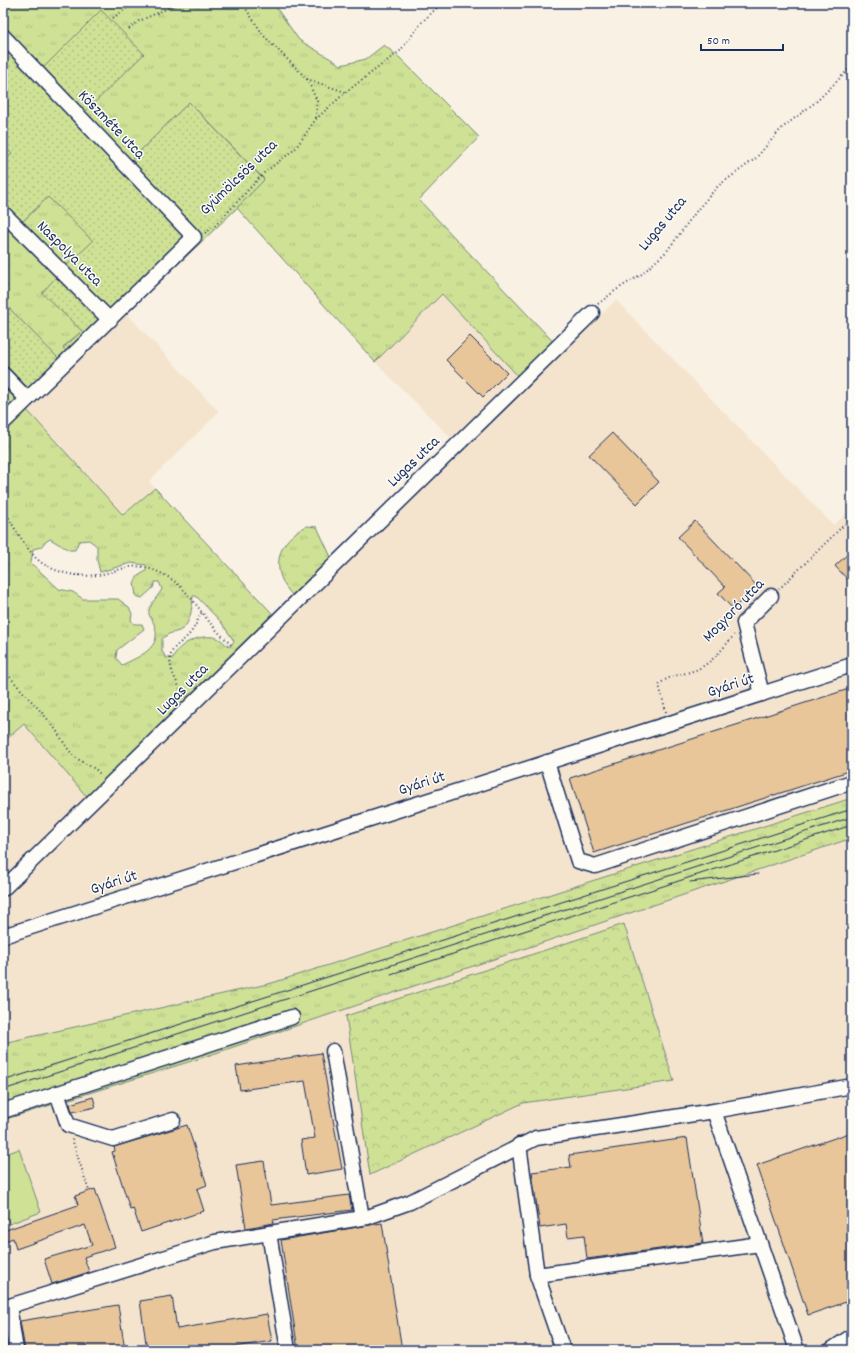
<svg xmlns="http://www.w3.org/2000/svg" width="855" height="1353" font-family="Dekko,sans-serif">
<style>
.built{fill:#f4e4ce;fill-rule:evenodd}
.grass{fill:url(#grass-tufts);stroke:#74887a;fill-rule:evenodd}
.forest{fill:url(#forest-crowns);stroke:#74887a}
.park{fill:url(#park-dots);stroke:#74887a}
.pitch{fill:#cee195;stroke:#74887a}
.building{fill:#e8c69a;stroke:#1b2f5e}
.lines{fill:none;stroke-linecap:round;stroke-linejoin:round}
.minor-casing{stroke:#1b2f5e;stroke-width:17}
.path{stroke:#1b2f5e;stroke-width:2;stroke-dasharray:1 3;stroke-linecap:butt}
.minor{stroke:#fdfcf7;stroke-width:14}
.tram{stroke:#1b2f5e;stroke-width:1}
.labels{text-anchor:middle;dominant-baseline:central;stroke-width:3;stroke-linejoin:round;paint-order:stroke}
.street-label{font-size:16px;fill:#1b2f5e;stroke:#fdfcf7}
</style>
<defs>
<pattern id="grass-tufts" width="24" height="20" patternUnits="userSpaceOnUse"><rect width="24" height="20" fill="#cee195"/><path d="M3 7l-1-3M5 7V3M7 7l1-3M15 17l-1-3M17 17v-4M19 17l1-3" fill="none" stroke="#b0c183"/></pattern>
<pattern id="forest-crowns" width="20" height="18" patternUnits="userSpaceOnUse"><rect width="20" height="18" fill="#cee195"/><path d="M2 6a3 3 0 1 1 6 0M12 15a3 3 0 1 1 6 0" fill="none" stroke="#b0c183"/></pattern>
<pattern id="park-dots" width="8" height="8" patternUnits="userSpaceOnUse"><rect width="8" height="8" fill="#cee195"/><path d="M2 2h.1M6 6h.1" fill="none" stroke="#b0c183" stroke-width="1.8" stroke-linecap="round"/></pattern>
</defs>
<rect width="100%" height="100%" fill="#f9f1e4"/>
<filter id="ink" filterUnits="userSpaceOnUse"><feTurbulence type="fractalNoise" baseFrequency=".025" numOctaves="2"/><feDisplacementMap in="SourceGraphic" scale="8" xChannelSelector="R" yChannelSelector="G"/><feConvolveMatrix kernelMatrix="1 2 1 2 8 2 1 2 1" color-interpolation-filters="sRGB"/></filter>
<g filter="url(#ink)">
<!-- built -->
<g class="built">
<polygon points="442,294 528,387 616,300 833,525 852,510 852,798 272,983 3,1043 3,742 24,724 87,797 283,625 464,451 375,362"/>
<polygon points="126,313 219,412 149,481 155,488 123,516 26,409"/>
<path d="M852 838V1350H3V1120L198 1059ZM624 924 674 1081 523 1103Z"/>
</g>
<!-- grass -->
<g class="grass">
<polygon points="3,3 273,3 299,40 341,65 366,59 384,45 400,58 479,137 419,200 563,352 528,387 442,294 375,362 237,208 264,179 189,102 129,163 83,114 101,10 42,70 3,27"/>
<polygon points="3,145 13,154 3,162"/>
<polygon points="48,197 94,241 63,269 82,331 63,347 68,352 60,361 3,302 3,204 21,223"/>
<path d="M26 409 123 515 155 488 283 625 87 797 24 724 3 742V431ZM50 539 69 550H75L79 541 89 540 97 546V560L100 572 131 563 146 565V571L138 576 134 583 136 596 142 598 153 588 155 582H159L162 589C159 595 151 603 149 610 148 617 152 618 154 624 164 648 138 657 122 665L116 658 117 650 144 629 142 624H134L131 620 132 614 129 607 118 599H83L73 592 59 589 31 563 33 549 41 547 44 543ZM193 596H196L221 622 234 641 230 647C225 645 223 640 217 638 202 633 178 643 173 658H166L162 651V639C170 632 170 634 179 631 191 626 192 607 193 596Z"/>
<path d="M307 526 317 527 331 557 329 566 293 596C269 571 276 540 307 526Z"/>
<polygon points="852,798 852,838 198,1059 3,1120 3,1043 272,983"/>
</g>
<!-- forest -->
<polygon class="forest" points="624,924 674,1081 523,1103 370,1175 346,1016"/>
<!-- park -->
<polygon class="park" points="101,10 144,54 83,114 129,162 189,102 264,180 237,208 3,431 3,302 60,360 68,353 63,348 82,331 42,293 63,269 93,241 48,197 21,223 3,204 3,162 12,154 3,145 3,27 42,69"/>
<!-- pitch -->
<polygon class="pitch" points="19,1149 41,1212 9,1224 3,1207 3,1155"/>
<!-- building -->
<g class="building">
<polygon points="470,336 507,373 483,397 446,360"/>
<polygon points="612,433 659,482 637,504 589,455"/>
<polygon points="695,521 757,586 733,609 718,593 725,587 678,537"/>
<polygon points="852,550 852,584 835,566"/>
<polygon points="852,688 852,770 594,853 570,778"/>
<polygon points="321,1053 342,1169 306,1175 301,1140 315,1138 305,1081 240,1090 236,1066"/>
<polygon points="93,1097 96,1107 72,1112 70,1104"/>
<polygon points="187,1125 207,1185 197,1189 204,1211 141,1232 133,1208 130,1209 112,1152 115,1151 114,1147"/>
<polygon points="852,1132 852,1300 808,1315 757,1165"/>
<polygon points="687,1138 703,1243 587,1259 584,1235 568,1237 566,1224 540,1228 532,1172 571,1167 569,1155"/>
<polygon points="264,1161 271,1205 349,1195 352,1210 273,1220 274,1223 246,1228 236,1165"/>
<polygon points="95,1189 115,1247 84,1257 89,1272 52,1284 44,1259 92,1245 85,1225 16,1249 13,1238 3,1242 3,1231 78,1205 75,1196"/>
<polygon points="382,1223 402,1350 298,1350 281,1240"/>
<polygon points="172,1296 177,1329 267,1314 272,1341 215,1350 147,1350 140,1301"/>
<polygon points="118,1305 125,1350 25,1350 20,1321"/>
</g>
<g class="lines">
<defs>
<g id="minor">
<polyline points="3,36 194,237 3,423"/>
<polyline points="3,213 110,320"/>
<polyline points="3,374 27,399"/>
<polyline points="762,694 744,623 771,596"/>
<polyline points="547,762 578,861 595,866 852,782"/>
<polyline points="3,889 592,313"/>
<polyline points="3,936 852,665"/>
<polyline points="333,1051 362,1218"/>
<polyline points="57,1093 68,1125 113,1139 173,1120"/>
<polyline points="3,1111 292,1017"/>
<polyline points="714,1111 797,1350"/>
<polyline points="519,1145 537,1275"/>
<polyline points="269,1233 288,1350"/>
<polyline points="9,1306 16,1350"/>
<polyline points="3,1308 215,1242 368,1217 410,1202 536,1138 714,1111 852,1086"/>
<polyline points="563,1350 537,1275 760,1244"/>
<polyline points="831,1350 852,1336"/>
</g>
</defs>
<!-- minor casing -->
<use href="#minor" class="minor-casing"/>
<!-- path -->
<g class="path">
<polyline points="242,3 264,36 307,79 345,92"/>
<polyline points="113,18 134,3"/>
<polyline points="129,29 139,21 180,3"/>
<polyline points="307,79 317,101 316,118"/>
<polyline points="205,233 214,227 264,173 295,149 316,119 346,92 400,51 422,22 442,3"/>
<polyline points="598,304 616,290 642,274 667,251 698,209 718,186 755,159 782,128 817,101 852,66"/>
<path d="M3 507C11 523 22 542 34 556 49 573 82 579 103 574 118 571 131 563 147 568 179 577 189 596 208 620 215 630 225 638 233 647"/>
<polyline points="779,589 852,517"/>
<path d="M3 667C16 687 34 702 49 721 59 732 64 746 74 756 82 764 96 766 101 776"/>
<path d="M182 697C181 688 175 680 172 671 165 646 180 647 191 632 196 626 198 618 202 612"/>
<path d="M666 712 659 685C669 674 685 675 698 669 713 662 724 647 734 635"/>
<polyline points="72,1139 89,1191"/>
</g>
<!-- minor -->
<use href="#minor" class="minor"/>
<!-- tram -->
<g class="tram">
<polyline points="690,882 758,874"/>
<polyline points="391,974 852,825"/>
<polyline points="3,1081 852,809"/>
<polyline points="3,1090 852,817"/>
</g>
</g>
</g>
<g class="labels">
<!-- street labels -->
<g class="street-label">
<text transform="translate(111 125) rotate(46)">Köszméte utca</text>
<text transform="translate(239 178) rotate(-44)">Gyümölcsös utca</text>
<text transform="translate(663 224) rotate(-50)">Lugas utca</text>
<text transform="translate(69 254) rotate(45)">Naspolya utca</text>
<text transform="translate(414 462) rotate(-44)">Lugas utca</text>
<text transform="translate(734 611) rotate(-46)">Mogyoró utca</text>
<text transform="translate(731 686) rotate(-18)">Gyári út</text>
<text transform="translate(183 690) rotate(-45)">Lugas utca</text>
<text transform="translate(422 784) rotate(-18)">Gyári út</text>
<text transform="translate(114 883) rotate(-18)">Gyári út</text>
</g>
</g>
<!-- margin -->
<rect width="855" height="1353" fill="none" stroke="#fdfcf7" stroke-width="16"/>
<rect x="8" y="8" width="839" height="1337" fill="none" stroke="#1b2f5e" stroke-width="1.5" filter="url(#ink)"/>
<!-- scale -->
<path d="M701 44v6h82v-6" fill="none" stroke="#1b2f5e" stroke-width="2"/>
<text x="707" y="44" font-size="12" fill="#1b2f5e" stroke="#fdfcf7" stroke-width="3" paint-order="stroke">50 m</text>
</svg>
